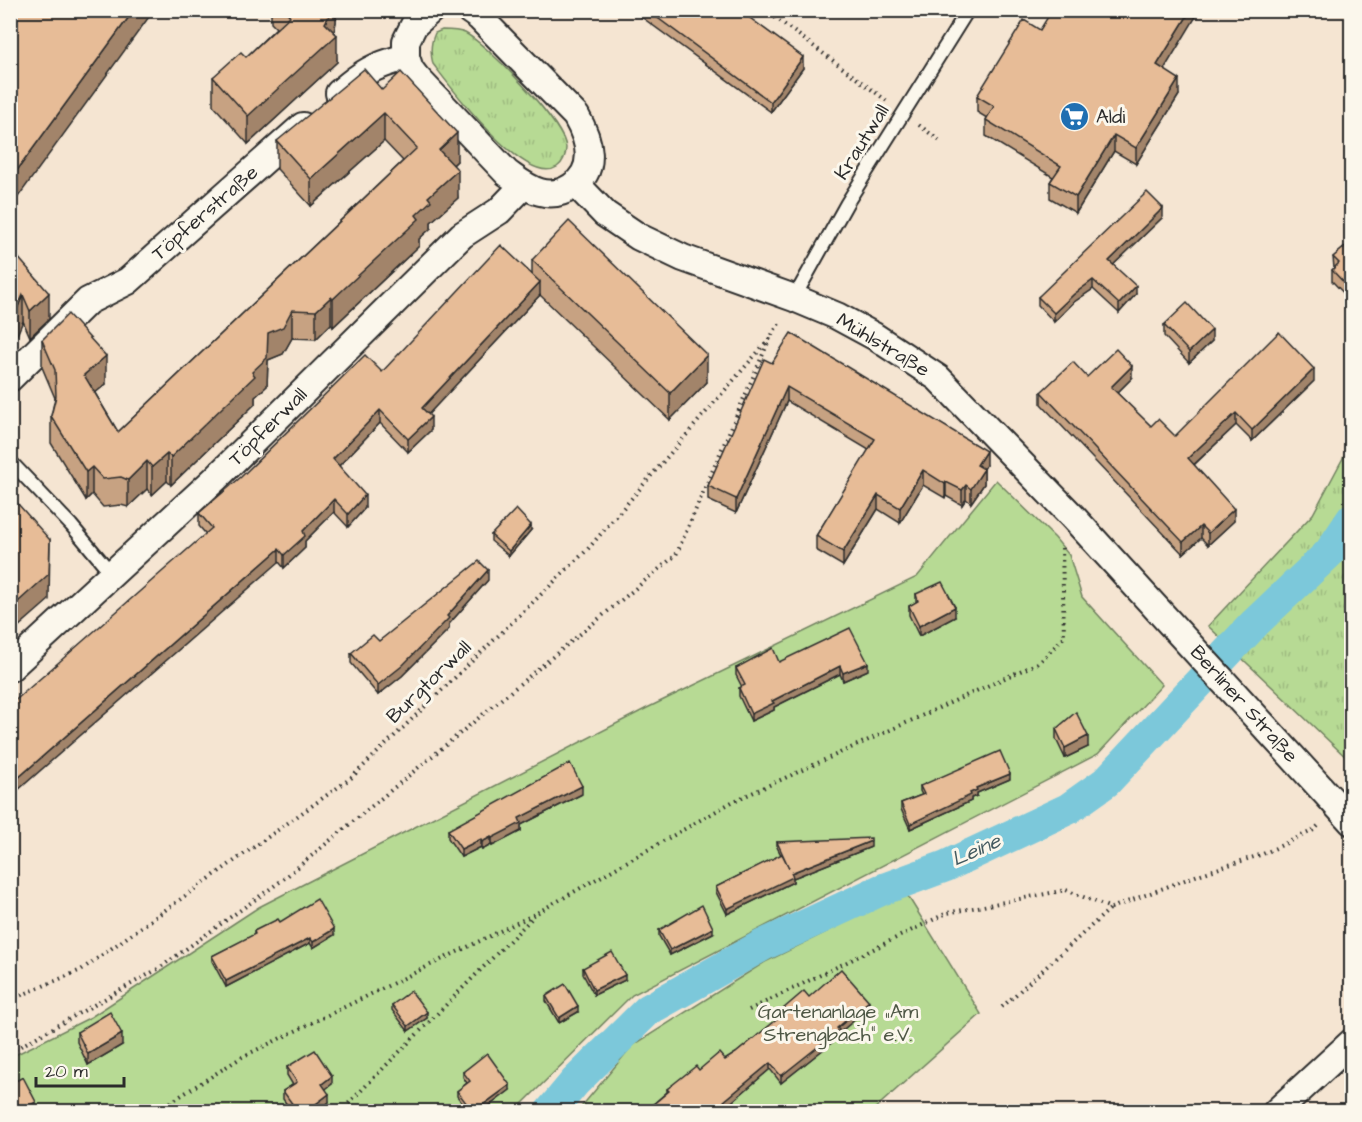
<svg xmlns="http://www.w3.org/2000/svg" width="1362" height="1122" font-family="'Architects Daughter',sans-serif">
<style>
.grass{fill:url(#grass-tufts);stroke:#718260;stroke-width:1.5}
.garden{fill:#b7da94;stroke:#718260;stroke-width:1.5}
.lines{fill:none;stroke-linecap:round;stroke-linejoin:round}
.canal{stroke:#7bc8da;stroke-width:32}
.lane-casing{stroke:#2b2b2b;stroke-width:16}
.street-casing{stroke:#2b2b2b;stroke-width:30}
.path{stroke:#2b2b2b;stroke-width:4;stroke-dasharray:1.5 4.5;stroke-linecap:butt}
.lane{stroke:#fbf7ec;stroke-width:12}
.street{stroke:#fbf7ec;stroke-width:26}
.wall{fill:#c7a282;stroke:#2b2b2b;stroke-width:1.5}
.shaded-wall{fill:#a2846a;stroke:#2b2b2b;stroke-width:1.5}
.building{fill:#e7bc97;stroke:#2b2b2b;stroke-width:1.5}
.labels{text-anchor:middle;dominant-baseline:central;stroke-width:6;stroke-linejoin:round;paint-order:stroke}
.poi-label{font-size:20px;fill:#2b2b2b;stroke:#fbf7ec;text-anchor:start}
.street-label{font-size:20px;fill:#2b2b2b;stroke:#fbf7ec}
.park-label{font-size:20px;fill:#4e5745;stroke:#fbf7ec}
.water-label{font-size:21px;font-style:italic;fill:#435a60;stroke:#fbf7ec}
</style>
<defs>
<pattern id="grass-tufts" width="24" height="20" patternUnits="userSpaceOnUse" patternTransform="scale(1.5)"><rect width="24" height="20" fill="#b7da94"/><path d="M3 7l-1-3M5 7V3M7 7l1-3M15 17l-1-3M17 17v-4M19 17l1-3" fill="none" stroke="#9ebb80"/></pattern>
</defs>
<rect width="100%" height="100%" fill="#f5e5d2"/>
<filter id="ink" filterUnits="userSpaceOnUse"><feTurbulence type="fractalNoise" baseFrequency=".0167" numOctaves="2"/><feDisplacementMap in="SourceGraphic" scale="12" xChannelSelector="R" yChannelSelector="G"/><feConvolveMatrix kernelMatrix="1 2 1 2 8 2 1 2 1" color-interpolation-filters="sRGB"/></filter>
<g filter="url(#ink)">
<!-- grass -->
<g class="grass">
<path d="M442 30C450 30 458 30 465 33 487 44 565 124 566 148 566 155 563 163 557 167 525 188 450 86 433 64 430 53 430 44 435 33Z"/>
<polygon points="1351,443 1352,762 1351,762 1208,626 1313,514"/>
</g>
<!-- garden -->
<g class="garden">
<polygon points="996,480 1055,538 1069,555 1082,597 1162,685 1098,754 632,995 515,1111 11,1112 11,1057 91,1017 259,907 647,708 917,577"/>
<polygon points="906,893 981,1014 872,1111 577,1112 632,1046 765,962"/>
</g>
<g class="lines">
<!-- canal -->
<polyline class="canal" points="550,1112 575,1082 648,1010 763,945 881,890 946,866 1068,809 1106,782 1255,623 1330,552 1352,519"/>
<defs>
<g id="lane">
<polyline points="794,298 847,203 968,10"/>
<polyline points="10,461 71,525 112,574"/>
</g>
<g id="street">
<path d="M431 10 414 25 406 41V57L410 69 416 77 507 173C517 180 528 189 540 192 551 195 562 193 571 187 599 170 589 139 576 116L479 17 469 10"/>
<path d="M339 93C364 71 374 66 406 57"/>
<polyline points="576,184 605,214 639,237 683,258 794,298 837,316 874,336 938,378 1072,516 1352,822"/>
<polyline points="10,378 88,301 128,281 303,126"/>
<polyline points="10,668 215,479 462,235 499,211 524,185"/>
<polyline points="1276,1112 1352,1042"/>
</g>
</defs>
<!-- lane casing -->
<use href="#lane" class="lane-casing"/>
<!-- street casing -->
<use href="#street" class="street-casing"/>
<!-- path -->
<g class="path">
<polyline points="765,10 887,101"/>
<polyline points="919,125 940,141"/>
<polyline points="10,1000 81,970 351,778 587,550 770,338 780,322"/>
<polyline points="1002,1007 1111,908"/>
<polyline points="749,1010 947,913 1066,890 1111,908 1198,875 1263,854 1314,830 1318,826"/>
<polyline points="10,1052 158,969 281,881 676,555 770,338"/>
<polyline points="155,1112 242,1057 535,914 732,802 1040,662 1064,637 1062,547"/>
<polyline points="340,1112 533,917"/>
</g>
<!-- lane -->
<use href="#lane" class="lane"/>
<!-- street -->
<use href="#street" class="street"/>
</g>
<!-- wall -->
<g class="wall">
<polygon points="271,10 336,10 336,22 334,32 337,62 248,144 213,105 213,77 246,57 276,28 271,23"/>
<polygon points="632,10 739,10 803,68 771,112"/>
<polygon points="1040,30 1164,70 1179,95 1136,164 1114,151 1076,213 1050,198 1050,182 1053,177 986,136 986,120 987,118 977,112 977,96"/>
<polygon points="382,90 457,161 453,165 458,198 431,222 431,228 419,239 419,246 333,327 331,324 316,339 292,338 283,354 268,360 267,386 255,397 255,404 171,485 167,481 152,495 147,489 128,507 121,505 103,507 92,494 86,500 51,443 51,416 55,398 42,367 42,340 106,384 95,393 118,432 403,161 384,141 311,206 277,169 277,141"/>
<polygon points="1163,217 1113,265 1136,294 1119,313 1093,289 1074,302 1054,322 1038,305 1038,297"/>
<polygon points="1352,241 1352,302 1332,281 1332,270 1334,268 1333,257"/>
<polygon points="10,248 49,319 30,337 23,321"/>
<polygon points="532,260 707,382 670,420 540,295 428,414 431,430 408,452 380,423 339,466 365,508 348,527 334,512 305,541 305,548 284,568 279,562 205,533 199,526 199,513 382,372 532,274"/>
<polygon points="1164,325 1212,341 1189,363 1164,336"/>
<polygon points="772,363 986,465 984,469 984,484 971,503 966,499 962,505 946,496 945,498 923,485 900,523 878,509 843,566 816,550 816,536 869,450 787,401 736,513 708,500 708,486"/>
<polygon points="1132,378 1117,393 1151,426 1175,436 1314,381 1252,441 1236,425 1194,465 1234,521 1208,545 1201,538 1183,554 1041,404 1041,392"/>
<polygon points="531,530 509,556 491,541 491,535"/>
<polygon points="488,580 449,624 449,629 402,676 378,695 351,663 351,653 379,641"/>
<polygon points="916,594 955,617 919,636 909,615 909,606 916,603"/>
<polygon points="779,662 868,670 843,681 840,674 774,707 774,710 751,721 739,696 739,688 742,687 736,675 736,668"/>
<polygon points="1056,729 1088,747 1065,758 1056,739"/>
<polygon points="1010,779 977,793 977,796 971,798 971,801 910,829 901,809 901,803 922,795 920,791 920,786"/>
<polygon points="582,794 521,825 521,831 492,846 491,845 482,850 481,847 461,857 448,838 448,830"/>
<polygon points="777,842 871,847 793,878 793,882 727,914 716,892 716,887 781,855 777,847"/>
<polygon points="280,922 334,935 313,948 310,943 226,987 212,961 212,956 254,935 254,931"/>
<polygon points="659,930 713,933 670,955 659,936"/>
<polygon points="583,968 625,980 594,995 583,974"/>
<polygon points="546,996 578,1012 559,1023 546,1001"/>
<polygon points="809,997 869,1008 839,1033 839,1037 781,1083 770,1069 727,1106 727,1112 644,1112 667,1092 667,1089 699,1070 725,1060 736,1053 783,1015 783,1009"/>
<polygon points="392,1005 427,1018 408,1031 392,1010"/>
<polygon points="77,1032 122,1045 88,1065 77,1042"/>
<polygon points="287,1067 332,1084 325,1089 329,1102 316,1112 292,1112 283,1099 283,1091 293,1085 287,1075"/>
<polygon points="463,1072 510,1090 481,1112 469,1112 457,1096 457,1091 467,1083 463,1077"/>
</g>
<!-- shaded-wall -->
<g class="shaded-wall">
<polygon points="134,10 154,10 10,208 10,180"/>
<polygon points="332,10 336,10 336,22 333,37 337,35 337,62 248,144 248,116 325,23"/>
<polygon points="1191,10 1200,10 1157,81 1157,65"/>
<polygon points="803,57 803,68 771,112 771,102"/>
<polygon points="1179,79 1179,95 1136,164 1136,148"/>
<polygon points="384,113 384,141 311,206 311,179"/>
<polygon points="457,133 457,161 439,178 439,150"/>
<polygon points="1114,135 1114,151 1076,213 1076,197"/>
<polygon points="458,170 458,198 431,222 431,228 419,239 419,246 333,327 333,299 416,215 428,197"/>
<polygon points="1163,208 1163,217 1109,269 1109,261"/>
<polygon points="1093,280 1093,289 1074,302 1054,322 1054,313 1074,294"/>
<polygon points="540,282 540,295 422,421 422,408"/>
<polygon points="1136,286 1136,294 1119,313 1119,304"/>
<polygon points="49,293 49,319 30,337 30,311"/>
<polygon points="23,295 23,321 10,351 10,325"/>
<polygon points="331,297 331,324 316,339 316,311"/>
<polygon points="292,310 292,338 283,354 268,360 267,386 255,397 255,404 171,485 171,457 252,372 268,333"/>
<polygon points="1212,330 1212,341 1189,363 1189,352"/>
<polygon points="707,355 707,382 670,420 670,393"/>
<polygon points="106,356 106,384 84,402 84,375"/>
<polygon points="1132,366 1132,378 1111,399 1111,387"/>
<polygon points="1314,369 1314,381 1252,441 1252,430"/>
<polygon points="787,387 787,401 736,513 736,499"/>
<polygon points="380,410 380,423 333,472 333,459"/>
<polygon points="1236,413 1236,425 1188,470 1188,458"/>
<polygon points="431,417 431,430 408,452 408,439"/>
<polygon points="986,451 986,465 978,478 984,469 984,484 971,503 971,489 977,465"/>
<polygon points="167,454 167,481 152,495 152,467"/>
<polygon points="147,461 147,489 128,507 128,480"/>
<polygon points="92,467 92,494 86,500 86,472"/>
<polygon points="923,470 923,485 900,523 900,508"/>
<polygon points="946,482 946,496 945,498 945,484"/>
<polygon points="966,485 966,499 962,505 962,490"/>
<polygon points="365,495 365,508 348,527 348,514"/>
<polygon points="878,495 878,509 843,566 843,552"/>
<polygon points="334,499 334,512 305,541 305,548 284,568 284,555 303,531"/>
<polygon points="1234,509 1234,521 1208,545 1208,533"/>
<polygon points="531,525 531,530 509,556 509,551"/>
<polygon points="1201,526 1201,538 1183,554 1183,542"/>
<polygon points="50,540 49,600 10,634 10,609"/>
<polygon points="279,549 279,562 10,797 10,785"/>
<polygon points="488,570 488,580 449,624 449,629 402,676 378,695 378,685 447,616"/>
<polygon points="955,607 955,617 919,636 919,626"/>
<polygon points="868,663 868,670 843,681 843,673"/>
<polygon points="840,666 840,674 774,707 774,710 751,721 751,714 772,701"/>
<polygon points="1088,736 1088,747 1065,758 1065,748"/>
<polygon points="1010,774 1010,779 977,793 977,796 971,798 971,801 910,829 910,824 970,793 976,788"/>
<polygon points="582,786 582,794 521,825 521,831 492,846 492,838 519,818"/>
<polygon points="491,837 491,845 482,850 482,842"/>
<polygon points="481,839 481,847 461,857 461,849"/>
<polygon points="871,841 871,847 793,878 793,882 727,914 727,909 791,873"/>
<polygon points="713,928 713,933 670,955 670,950"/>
<polygon points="334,929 334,935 313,948 313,942"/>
<polygon points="310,938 310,943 226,987 226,981"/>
<polygon points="625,975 625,980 594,995 594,990"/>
<polygon points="869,1001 869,1008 839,1033 839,1037 781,1083 781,1076"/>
<polygon points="578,1006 578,1012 559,1023 559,1018"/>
<polygon points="427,1012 427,1018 408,1031 408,1026"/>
<polygon points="122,1034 122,1045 88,1065 88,1054"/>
<polygon points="770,1063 770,1069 727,1106 727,1112 719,1112 724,1101"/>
<polygon points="332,1076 332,1084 322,1092 322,1084"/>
<polygon points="510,1085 510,1090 481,1112 474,1112"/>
<polygon points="329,1094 329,1102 316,1112 305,1112"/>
<polygon points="36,1102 36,1112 17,1112"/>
</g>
<!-- building -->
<g class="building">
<polygon points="10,10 134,10 10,180"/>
<polygon points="285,10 332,10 325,23 337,35 248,116 213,77 241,52 246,57 290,16"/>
<polygon points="647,10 739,10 803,57 771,102"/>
<polygon points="1052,10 1191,10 1157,65 1179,79 1136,148 1114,135 1076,197 1050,182 1061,166 986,120 994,106 977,96 1024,20 1040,30"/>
<polygon points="364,69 382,90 401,72 457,133 439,150 458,170 428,197 431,201 416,215 419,219 333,299 331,297 316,311 292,310 283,327 268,333 267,358 252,372 255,376 171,457 167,454 152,467 147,461 128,480 121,477 103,479 92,467 86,472 51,416 56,396 55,370 42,340 68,314 106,356 84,375 118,432 417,148 384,113 311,179 277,141"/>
<polygon points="1147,192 1163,208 1109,261 1136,286 1119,304 1093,280 1074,294 1054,313 1038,297"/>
<polygon points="569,221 707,355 670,393 532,260"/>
<polygon points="1352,241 1352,291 1332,270 1339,263 1333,257"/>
<polygon points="501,245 540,282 422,408 431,417 408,439 380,410 333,459 365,495 348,514 334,499 303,531 305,536 284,555 279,549 10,785 10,705 212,528 199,513 241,477 365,355 382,372"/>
<polygon points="10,248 49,293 30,311 23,295 10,325"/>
<polygon points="1187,303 1212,330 1189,352 1164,325"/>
<polygon points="1279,332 1314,369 1252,430 1236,413 1188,458 1234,509 1208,533 1201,526 1183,542 1041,392 1073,362 1087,377 1116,349 1132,366 1111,387 1151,426 1158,419 1175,436"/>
<polygon points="791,333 986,451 977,465 984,469 971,489 966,485 962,490 946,482 945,484 923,470 900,508 878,495 843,552 816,536 875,439 787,387 736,499 708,486 764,359 772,363"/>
<polygon points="10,495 50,540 49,574 10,609"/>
<polygon points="516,509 531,525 509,551 491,535"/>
<polygon points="479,561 488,570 447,616 449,618 402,666 378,685 351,653 373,635 379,641"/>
<polygon points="942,582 955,607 919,626 909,606 918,601 916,594"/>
<polygon points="850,628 868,663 843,673 840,666 772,701 774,703 751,714 739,688 745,685 736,668 773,648 779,662"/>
<polygon points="1076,712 1088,736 1065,748 1056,729"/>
<polygon points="1000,751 1010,774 976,788 977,790 970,793 971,795 910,824 901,803 924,794 920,786"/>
<polygon points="570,763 582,786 519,818 521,823 492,838 491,837 482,842 481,839 461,849 448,830"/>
<polygon points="871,838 871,841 791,873 793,877 727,909 716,887 782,854 789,868 777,842"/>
<polygon points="317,899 334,929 313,942 310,938 226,981 212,956 255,934 254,931 278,919 280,922"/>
<polygon points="702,905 713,928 670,950 659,930"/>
<polygon points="612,952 625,975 594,990 583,968"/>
<polygon points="841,969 869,1001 837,1028 839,1030 781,1076 770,1063 724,1101 727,1105 719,1112 644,1112 669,1091 667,1089 696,1066 699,1070 719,1053 725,1060 736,1053 786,1012 783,1009 804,991 809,997"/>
<polygon points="565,984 578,1006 559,1018 546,996"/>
<polygon points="411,991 427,1012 408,1026 392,1005"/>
<polygon points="110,1012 122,1034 88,1054 77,1032"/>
<polygon points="315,1050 332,1076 322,1084 329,1094 305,1112 298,1112 283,1091 297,1082 287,1067"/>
<polygon points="487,1053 510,1085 473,1112 457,1091 470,1081 463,1072"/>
<polygon points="23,1077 36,1102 17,1112 10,1112 10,1084"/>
</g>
</g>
<!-- icons -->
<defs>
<symbol id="supermarket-disc" viewBox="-11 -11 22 22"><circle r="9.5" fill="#1f6fb2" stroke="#fbf7ec"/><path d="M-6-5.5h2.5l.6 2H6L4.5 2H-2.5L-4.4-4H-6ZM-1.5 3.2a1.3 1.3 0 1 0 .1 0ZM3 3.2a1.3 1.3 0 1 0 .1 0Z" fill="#fff"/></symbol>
</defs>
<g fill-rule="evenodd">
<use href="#supermarket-disc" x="1058" y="100" width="33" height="33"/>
</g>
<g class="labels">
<!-- poi labels -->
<g class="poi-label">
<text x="1096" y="117">Aldi</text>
</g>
<!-- street labels -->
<g class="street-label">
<text transform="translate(862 142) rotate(-58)">Krautwall</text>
<text transform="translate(205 213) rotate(-41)">Töpferstraße</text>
<text transform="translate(883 345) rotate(31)">Mühlstraße</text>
<text transform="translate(268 427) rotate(-45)">Töpferwall</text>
<text transform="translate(429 682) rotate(-44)">Burgtorwall</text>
<text transform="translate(1244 704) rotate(48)">Berliner Straße</text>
</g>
<!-- park labels -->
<g class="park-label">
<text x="838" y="1012">Gartenanlage „Am<tspan x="838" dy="23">Strengbach” e.V.</tspan></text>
</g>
<!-- water labels -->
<g class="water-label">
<text transform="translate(976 850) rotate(-24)">Leine</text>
</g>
</g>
<!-- margin -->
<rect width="1362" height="1122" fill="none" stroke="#fbf7ec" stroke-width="36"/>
<rect x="18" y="18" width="1326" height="1086" fill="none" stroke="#2b2b2b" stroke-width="2" filter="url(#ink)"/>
<!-- scale -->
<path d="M36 1077v9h88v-9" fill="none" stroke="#2b2b2b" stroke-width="3"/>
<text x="45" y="1077" font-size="18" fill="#2b2b2b" stroke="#fbf7ec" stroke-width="4.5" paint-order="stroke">20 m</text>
</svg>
